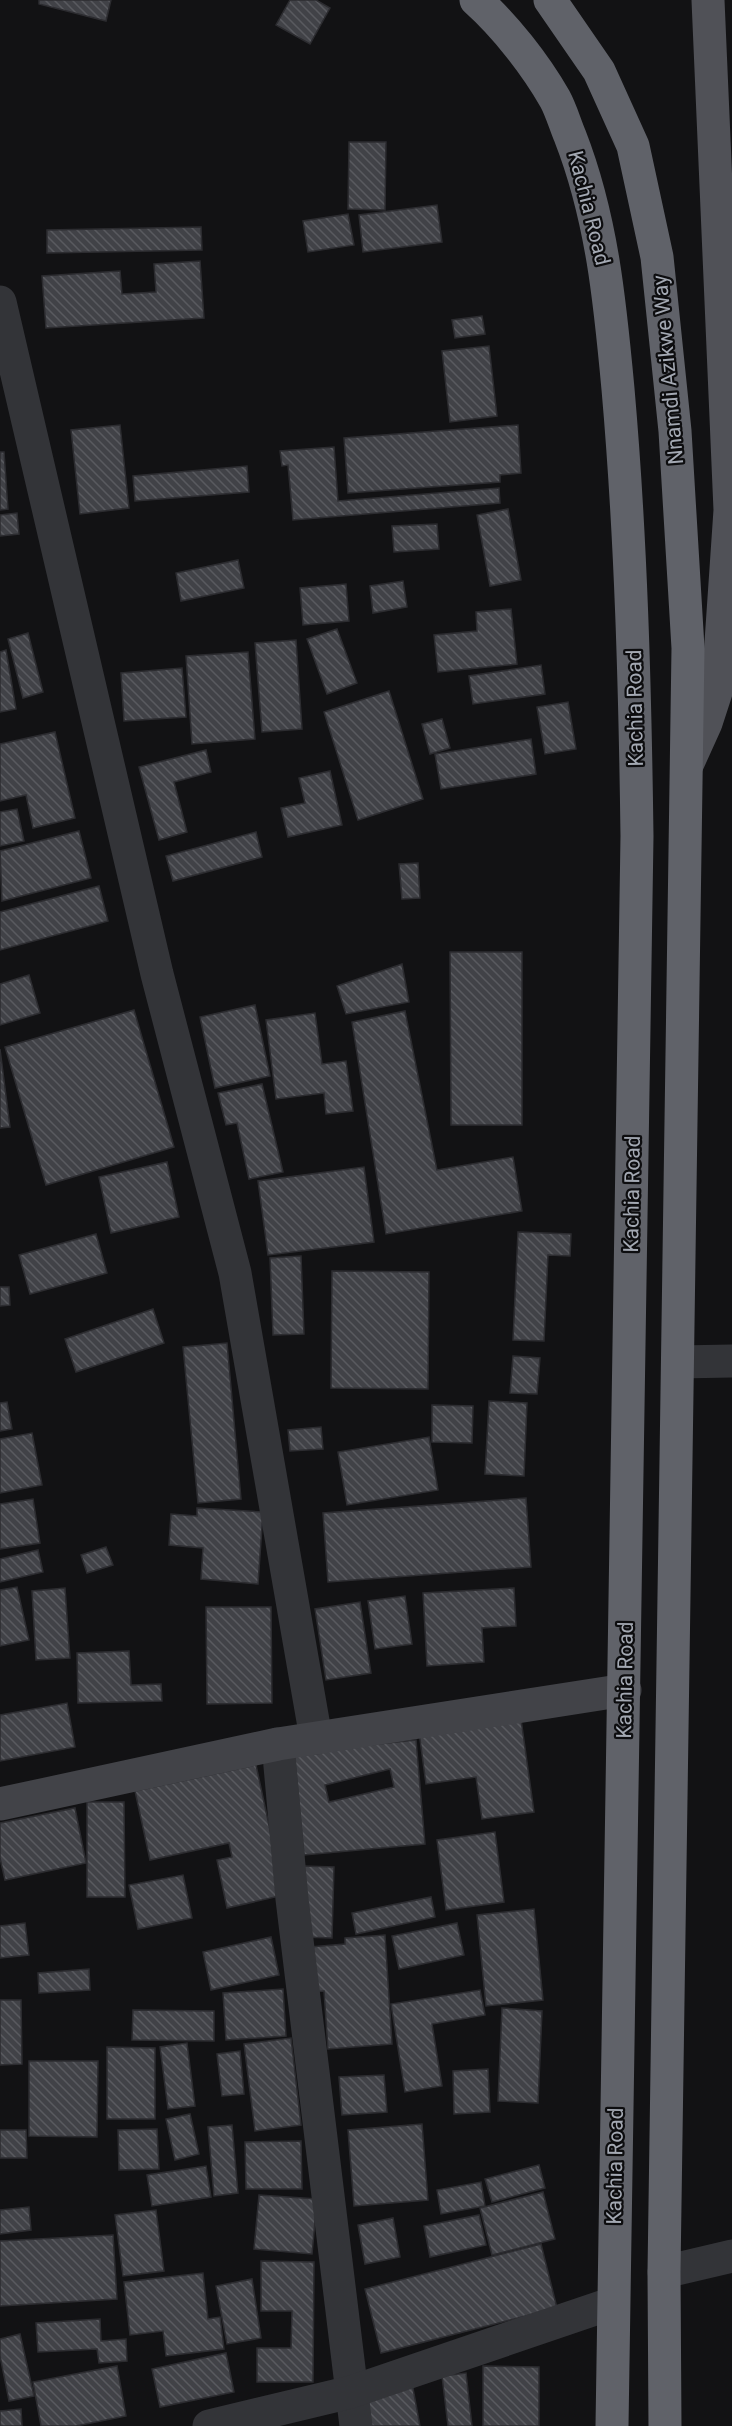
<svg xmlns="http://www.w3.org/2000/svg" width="732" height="2426" font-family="Roboto,sans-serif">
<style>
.building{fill:url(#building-back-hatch);stroke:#2c2c30;stroke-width:1.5;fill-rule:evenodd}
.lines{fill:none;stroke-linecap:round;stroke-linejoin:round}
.street{stroke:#333438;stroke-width:33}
.secondary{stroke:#424348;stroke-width:33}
.primary{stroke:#505157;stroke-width:33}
.highway{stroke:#606269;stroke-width:33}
.labels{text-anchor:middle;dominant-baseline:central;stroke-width:4.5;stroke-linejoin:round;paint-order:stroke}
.street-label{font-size:21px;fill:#a4a9b3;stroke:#0d0d0f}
</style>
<defs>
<pattern id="building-back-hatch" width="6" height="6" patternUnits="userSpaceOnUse" patternTransform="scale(1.5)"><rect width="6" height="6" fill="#414247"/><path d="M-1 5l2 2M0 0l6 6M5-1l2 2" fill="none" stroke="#595a5f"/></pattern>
</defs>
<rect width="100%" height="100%" fill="#121214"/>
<!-- building -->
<g class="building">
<polygon points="39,0 111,0 106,21 39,4"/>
<polygon points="290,0 316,0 330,8 310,44 276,25"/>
<polygon points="349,142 386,142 385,210 348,209"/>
<polygon points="437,205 442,242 363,252 359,215"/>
<polygon points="348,214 354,245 308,252 303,221"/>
<polygon points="201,227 202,250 47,253 47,230"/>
<polygon points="200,261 204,318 46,328 42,276 120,271 122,294 156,292 154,264"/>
<polygon points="482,316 485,334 455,338 452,320"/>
<polygon points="489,346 497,416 450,422 442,351"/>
<polygon points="120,425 129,508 80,514 71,430"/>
<polygon points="518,425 521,473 500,475 500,482 348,493 344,438"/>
<polygon points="334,447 338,501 499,488 500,503 293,520 288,465 282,466 280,451"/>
<polygon points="0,452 4,452 8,509 0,510"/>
<polygon points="247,466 249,492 135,501 133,476"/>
<polygon points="508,509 521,580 490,586 477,515"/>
<polygon points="17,513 19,534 0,536 0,515"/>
<polygon points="437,524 439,549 394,552 392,526"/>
<polygon points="238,560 244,588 181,601 176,573"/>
<polygon points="403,581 407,607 373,613 370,586"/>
<polygon points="346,584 349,621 303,625 300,588"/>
<polygon points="511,609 517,664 438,672 434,635 477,631 476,612"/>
<polygon points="337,629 357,683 327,694 307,639"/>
<polygon points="28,633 43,692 23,698 8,639"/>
<polygon points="296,640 302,729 262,732 255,643"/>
<polygon points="6,650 16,709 0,712 0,652"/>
<polygon points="248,652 255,739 192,744 186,656"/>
<polygon points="541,665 545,694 473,704 469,676"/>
<polygon points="182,668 186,717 124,721 121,673"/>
<polygon points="389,691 423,799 358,820 324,712"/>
<polygon points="568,702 576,749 545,754 537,707"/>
<polygon points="442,719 450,748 430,754 422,724"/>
<polygon points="55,732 75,818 33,828 26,795 0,801 0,744"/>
<polygon points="531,739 536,774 441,789 435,754"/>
<polygon points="206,750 211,772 174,782 187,832 159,840 139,767"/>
<polygon points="330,771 342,825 288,837 281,808 305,803 299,778"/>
<polygon points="17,809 24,841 0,846 0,812"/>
<polygon points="79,831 91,878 2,901 0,851"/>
<polygon points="256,832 262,857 173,881 166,856"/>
<polygon points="418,863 420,898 402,899 399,864"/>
<polygon points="99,886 108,921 0,950 0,912"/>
<polygon points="450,952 522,952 522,1125 451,1125"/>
<polygon points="402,964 409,1002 346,1014 337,986"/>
<polygon points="29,975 40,1013 0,1025 0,984"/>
<polygon points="255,1005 270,1076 215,1088 200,1017"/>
<polygon points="134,1010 174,1147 46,1185 5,1047"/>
<polygon points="405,1011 437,1170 513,1157 522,1211 386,1234 352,1022"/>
<polygon points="315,1013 322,1064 346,1061 353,1111 326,1114 324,1093 276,1099 266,1020"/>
<polygon points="0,1049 10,1127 0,1128"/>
<polygon points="262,1084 283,1172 249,1179 237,1123 226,1125 218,1093"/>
<polygon points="167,1162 179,1217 111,1233 99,1177"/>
<polygon points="364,1167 374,1242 268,1255 258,1181"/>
<polygon points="518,1232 571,1234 570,1256 548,1255 544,1341 513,1340"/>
<polygon points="96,1234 107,1273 30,1294 19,1255"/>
<polygon points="301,1256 304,1334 273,1335 270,1258"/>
<polygon points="332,1271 429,1272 428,1389 331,1388"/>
<polygon points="0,1287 9,1287 10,1305 0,1306"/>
<polygon points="153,1309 164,1343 76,1372 65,1339"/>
<polygon points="227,1343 241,1499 198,1503 183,1347"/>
<polygon points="513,1356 540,1358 537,1394 510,1393"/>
<polygon points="489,1401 527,1403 524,1476 485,1474"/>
<polygon points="7,1402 12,1429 0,1431 0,1403"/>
<polygon points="432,1405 473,1406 472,1443 432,1442"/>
<polygon points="321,1427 323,1449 290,1451 288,1430"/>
<polygon points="32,1433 42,1485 0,1493 0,1439"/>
<polygon points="429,1437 438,1490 347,1505 338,1452"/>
<polygon points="526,1498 531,1567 328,1582 323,1513"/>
<polygon points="33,1499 40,1543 0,1549 0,1504"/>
<polygon points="197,1508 263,1512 258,1584 201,1579 203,1548 169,1545 171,1514 197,1516"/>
<polygon points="106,1547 113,1565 87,1573 81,1555"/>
<polygon points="38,1550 43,1572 0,1582 0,1559"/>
<polygon points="17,1587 29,1640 0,1646 0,1590"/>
<polygon points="65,1588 70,1658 36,1660 32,1591"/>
<polygon points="514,1588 516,1626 482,1628 484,1662 427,1666 423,1593"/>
<polygon points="405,1596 412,1644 375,1649 368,1601"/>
<polygon points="360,1602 371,1673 326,1680 315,1609"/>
<polygon points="206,1607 271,1607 272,1703 207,1704"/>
<polygon points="129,1651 131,1685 161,1684 162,1701 78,1703 77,1653"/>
<polygon points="67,1703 75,1747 0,1761 0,1715"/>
<polygon points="520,1712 534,1812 482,1819 476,1777 426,1784 419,1732"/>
<path d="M416 1740 425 1844 304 1855 294 1753ZM390 1769 394 1787 329 1802 325 1785Z"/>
<polygon points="256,1765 284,1895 227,1908 217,1860 232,1857 229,1843 150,1860 135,1791"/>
<polygon points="87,1802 124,1802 125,1897 87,1897"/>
<polygon points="75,1808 86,1863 5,1880 0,1858 0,1823"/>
<polygon points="495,1832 504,1902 446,1910 437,1840"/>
<polygon points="303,1866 334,1867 332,1938 302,1937"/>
<polygon points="183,1875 192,1918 138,1929 129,1885"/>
<polygon points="431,1897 435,1917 356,1934 352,1913"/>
<polygon points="534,1909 543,2000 486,2006 477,1915"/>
<polygon points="25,1923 29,1955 0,1958 0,1926"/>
<polygon points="457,1923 464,1955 399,1969 392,1936"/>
<polygon points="385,1935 392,2044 328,2049 324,1991 313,1992 310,1947 345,1944 345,1938"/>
<polygon points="271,1937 279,1975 211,1990 203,1952"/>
<polygon points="89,1969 90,1990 39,1993 38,1973"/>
<polygon points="283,1989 286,2036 226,2040 223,1993"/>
<polygon points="480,1990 485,2015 432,2024 442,2086 405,2092 391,2004"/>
<polygon points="0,2000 21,2000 22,2064 0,2065"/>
<polygon points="502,2008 542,2011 538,2103 498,2101"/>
<polygon points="133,2010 214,2011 214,2041 132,2040"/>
<polygon points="291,2038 301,2125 255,2131 244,2044"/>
<polygon points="187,2043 195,2106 168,2109 160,2047"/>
<polygon points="107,2047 155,2048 155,2119 107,2119"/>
<polygon points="240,2051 244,2094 222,2096 217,2054"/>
<polygon points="29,2061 98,2061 97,2137 29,2136"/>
<polygon points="488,2069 490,2112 454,2114 453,2071"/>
<polygon points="384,2075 387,2112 342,2115 339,2077"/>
<polygon points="190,2114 199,2154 175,2160 166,2119"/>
<polygon points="422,2124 428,2200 354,2206 348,2130"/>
<polygon points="232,2125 238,2193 214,2196 208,2127"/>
<polygon points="157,2129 159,2169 119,2170 118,2130"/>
<polygon points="0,2130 26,2130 27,2158 0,2158"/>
<polygon points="301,2141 302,2189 246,2189 245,2142"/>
<polygon points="539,2165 545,2188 492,2202 485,2179"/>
<polygon points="206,2166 211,2197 152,2206 147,2175"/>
<polygon points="481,2182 485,2206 441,2214 437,2190"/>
<polygon points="543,2192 555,2239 492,2255 480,2208"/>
<polygon points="259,2195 317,2199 312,2254 254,2249"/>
<polygon points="29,2207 31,2230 0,2234 0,2210"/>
<polygon points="156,2210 164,2271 123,2276 115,2215"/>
<polygon points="479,2215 486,2245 430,2257 424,2226"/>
<polygon points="393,2218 400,2257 365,2264 358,2225"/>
<polygon points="113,2235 117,2299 0,2306 0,2241"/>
<polygon points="541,2244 557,2308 381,2353 365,2289"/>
<polygon points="261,2261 314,2262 313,2382 257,2382 257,2348 291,2348 292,2311 261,2311"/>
<polygon points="203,2273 208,2319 220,2317 224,2349 166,2356 163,2331 130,2335 124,2282"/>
<polygon points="252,2279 261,2338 227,2344 216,2286"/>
<polygon points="100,2319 101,2341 126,2339 127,2361 99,2363 97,2349 38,2352 36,2323"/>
<polygon points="20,2334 34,2396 9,2401 0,2356 0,2339"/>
<polygon points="226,2353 234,2392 160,2407 152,2369"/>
<polygon points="117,2366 126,2416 76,2426 41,2426 33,2382"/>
<polygon points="483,2366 539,2367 539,2426 483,2426"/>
<polygon points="466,2373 472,2426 448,2426 442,2376"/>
<polygon points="412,2383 420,2426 368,2426 362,2392"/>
<polygon points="21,2409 22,2426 0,2426 0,2411"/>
</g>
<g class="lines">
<!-- street -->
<g class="street">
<polyline points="0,302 157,974 235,1273 316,1738"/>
<polyline points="678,1362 732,1361"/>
<polyline points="278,1744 292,1899 356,2426"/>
<polyline points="664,2272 732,2256"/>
<polyline points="209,2426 351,2392 613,2303"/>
</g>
<!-- secondary -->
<polyline class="secondary" points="0,1804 278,1744 625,1690"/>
<!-- primary -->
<polyline class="primary" points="687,765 706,723 718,686 730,510 708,0"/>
<!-- highway -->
<g class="highway">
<path d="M476 0C505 26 535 64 555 99 561 110 565 124 570 136 602 218 610 302 618 389 631 537 635 687 637 836L612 2426"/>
<polyline points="550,0 599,71 633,146 657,257 675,431 688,648 664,2272 665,2426"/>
</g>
</g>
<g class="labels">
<!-- street labels -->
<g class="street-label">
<text transform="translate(589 208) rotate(76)">Kachia Road</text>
<text transform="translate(668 370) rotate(-95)">Nnamdi Azikwe Way</text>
<text transform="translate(635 708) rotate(-91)">Kachia Road</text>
<text transform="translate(632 1194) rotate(-89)">Kachia Road</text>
<text transform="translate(625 1680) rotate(-89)">Kachia Road</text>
<text transform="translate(615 2166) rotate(-89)">Kachia Road</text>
</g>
</g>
</svg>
